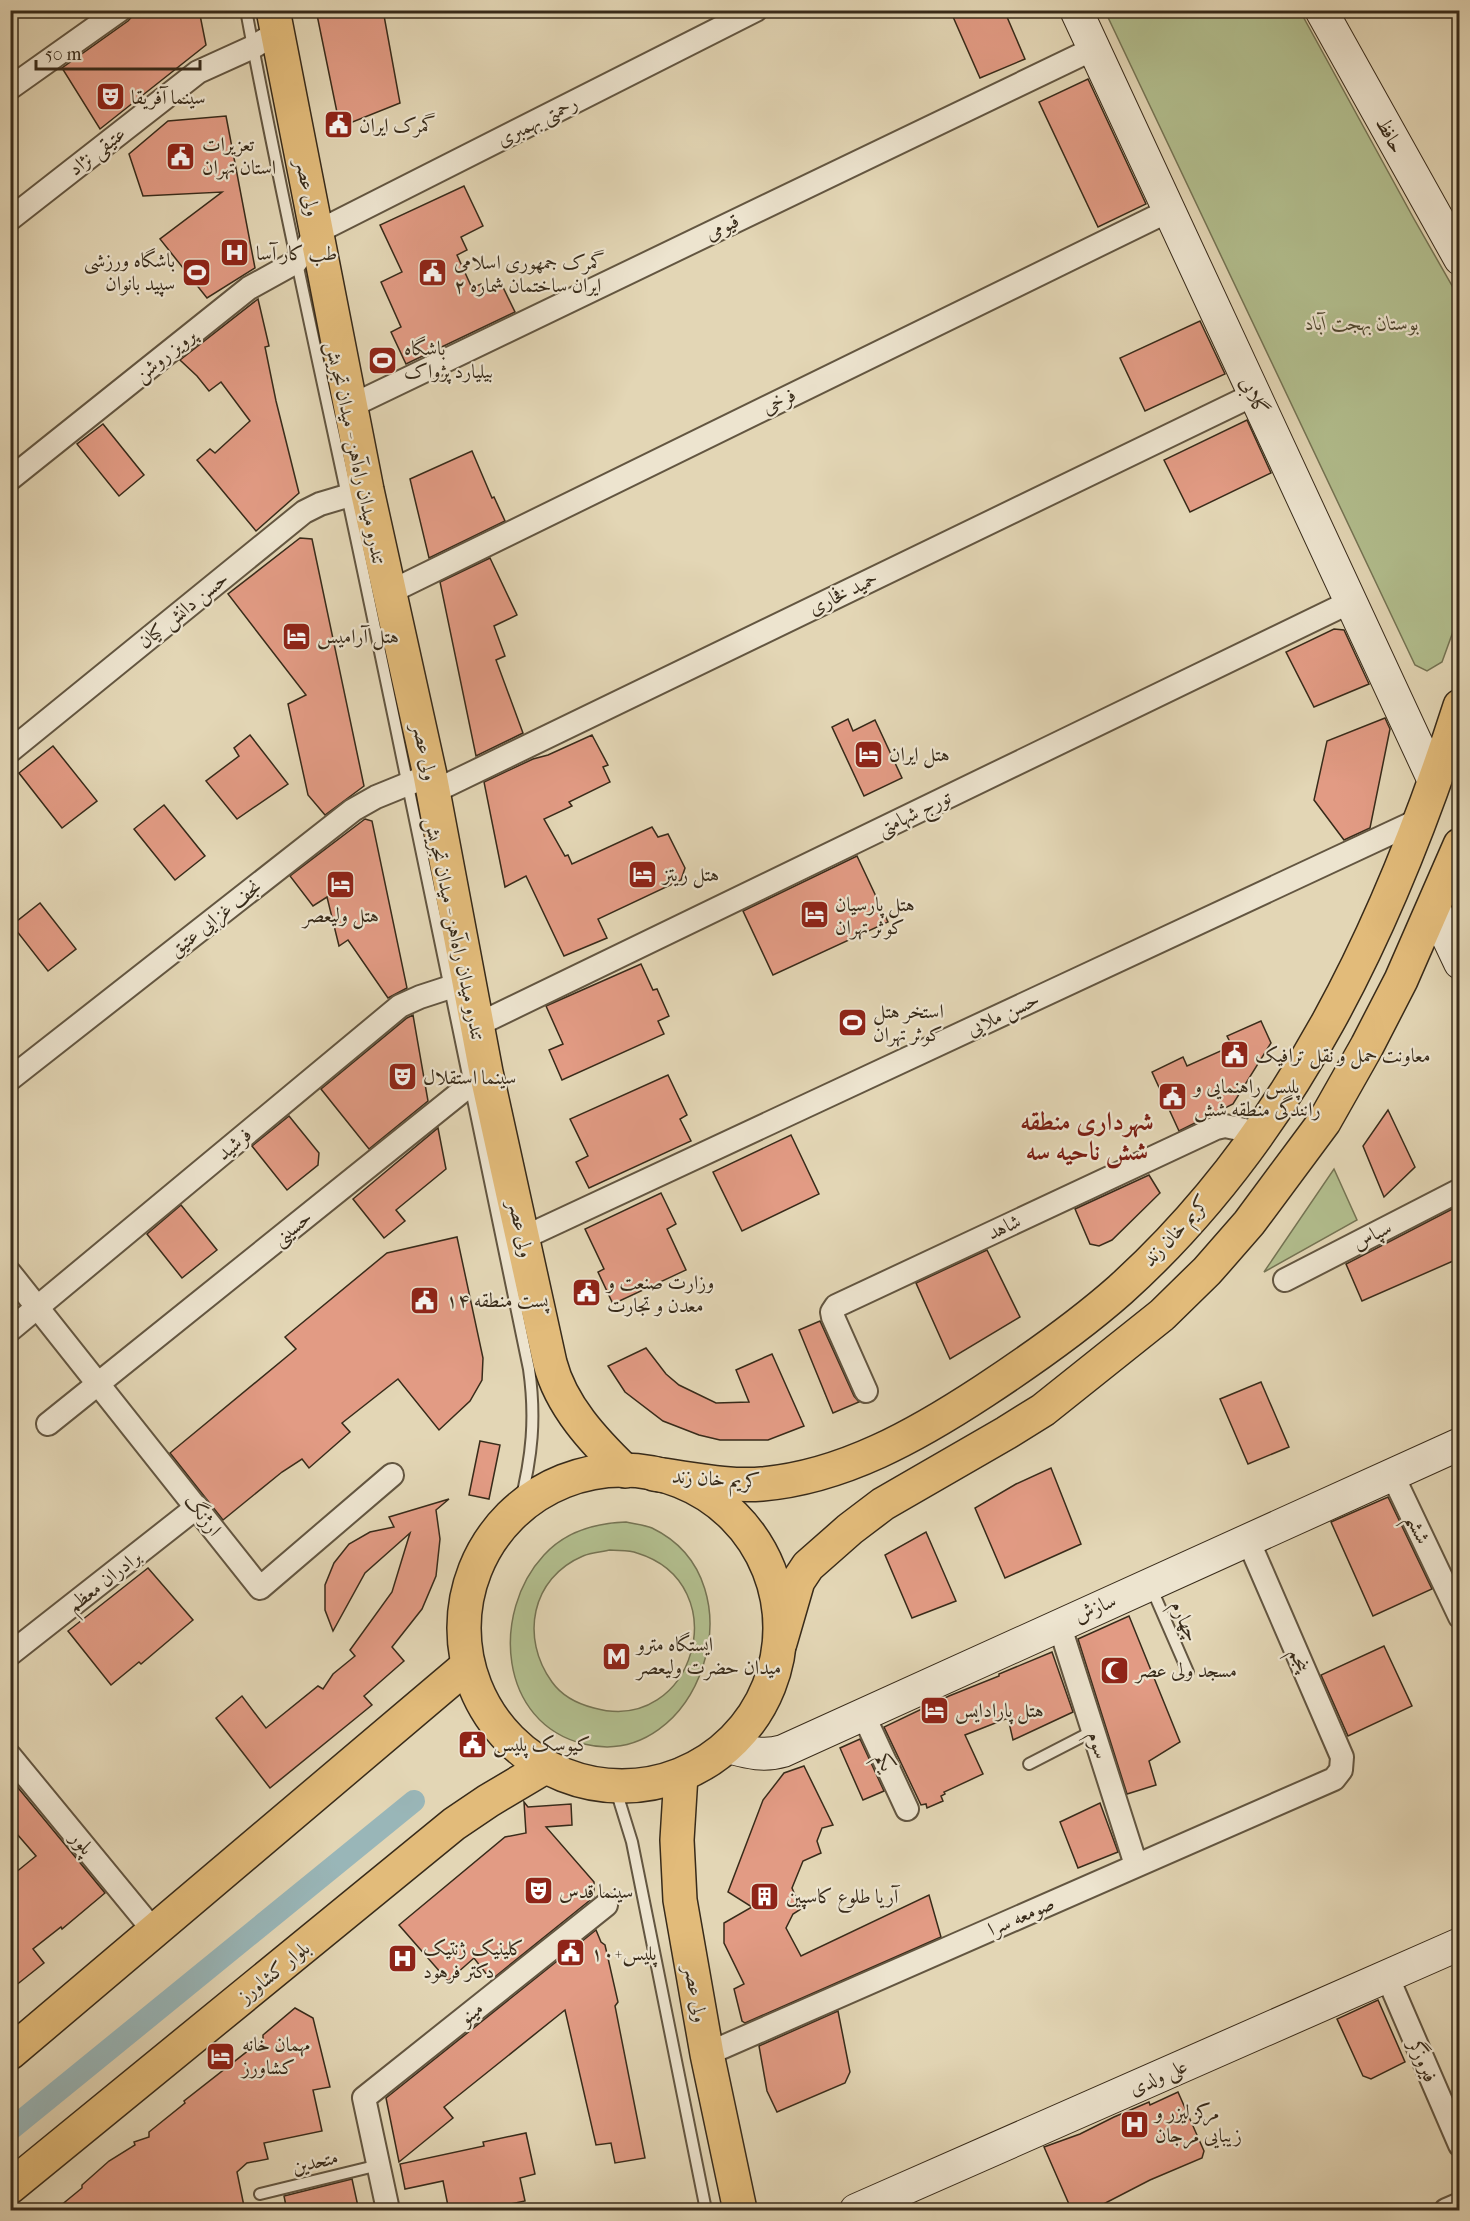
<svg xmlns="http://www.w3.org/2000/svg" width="1470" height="2221" font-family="'IM FELL French Canon',Amiri,serif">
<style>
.green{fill:#b2be8e;stroke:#757454;stroke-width:1.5;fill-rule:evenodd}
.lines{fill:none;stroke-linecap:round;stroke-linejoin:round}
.canal{stroke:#99b6b8;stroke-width:22}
.building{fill:#e29b84;stroke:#382b1a;stroke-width:1.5}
.lane-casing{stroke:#635641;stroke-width:14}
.street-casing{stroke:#635641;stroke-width:26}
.secondary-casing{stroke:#382b1a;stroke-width:34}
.primary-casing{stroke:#382b1a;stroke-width:36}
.lane{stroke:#ede4cf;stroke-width:10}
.street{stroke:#ede4cf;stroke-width:22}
.secondary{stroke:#ede4cf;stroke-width:32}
.primary{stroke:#e2bb7a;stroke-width:33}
.labels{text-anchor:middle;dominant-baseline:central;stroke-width:4.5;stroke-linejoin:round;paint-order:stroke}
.poi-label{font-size:20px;fill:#382b1a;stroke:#ede4cf;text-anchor:start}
.street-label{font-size:20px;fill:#382b1a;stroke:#ede4cf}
.park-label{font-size:20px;font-style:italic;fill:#504831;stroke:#ede4cf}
.district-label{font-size:26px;font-weight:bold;fill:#7a1f14;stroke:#ede4cf}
</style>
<rect width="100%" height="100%" fill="#e3d6b5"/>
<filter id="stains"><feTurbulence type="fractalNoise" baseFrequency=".00333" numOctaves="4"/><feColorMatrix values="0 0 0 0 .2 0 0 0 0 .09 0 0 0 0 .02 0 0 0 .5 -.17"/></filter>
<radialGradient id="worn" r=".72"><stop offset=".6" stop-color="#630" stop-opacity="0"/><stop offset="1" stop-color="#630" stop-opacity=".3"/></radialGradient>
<!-- green -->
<g class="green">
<polygon points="1105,11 1300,11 1414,219 1459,298 1459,615 1442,662 1427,671 1415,665"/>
<polygon points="1334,1169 1357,1220 1264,1272"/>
<path d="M626 1522C635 1524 645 1525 652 1528 764 1582 698 1772 584 1744 498 1723 491 1612 544 1555 565 1532 596 1523 626 1522ZM610 1550C619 1551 629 1550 637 1553 738 1584 694 1736 594 1708 578 1704 562 1696 552 1682 520 1638 531 1578 583 1556 591 1552 602 1552 610 1550Z"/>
</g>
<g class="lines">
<!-- canal -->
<polyline class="canal" points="10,2130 414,1801"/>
</g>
<!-- building -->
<g class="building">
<polygon points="138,10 199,10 206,45 100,129 62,68 128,21"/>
<polygon points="316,10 383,10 400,103 340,127"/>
<polygon points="950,10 1004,10 1025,59 980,78"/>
<polygon points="1088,79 1146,204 1098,227 1039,102"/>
<polygon points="226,116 255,268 207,298 160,239 222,192 143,196 129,154 168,121"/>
<polygon points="464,186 483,226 461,237 467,250 457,255 472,288 481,284 483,290 500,281 515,312 406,364 391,332 401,327 381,282 402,272 380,225"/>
<polygon points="258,299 269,346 265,347 276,401 299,493 256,531 197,460 210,449 215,453 250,421 221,382 209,391 197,376 180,360"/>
<polygon points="1200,321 1225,374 1145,411 1120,358"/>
<polygon points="1247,420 1271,473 1190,512 1164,460"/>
<polygon points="103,424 144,475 119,496 77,444"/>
<polygon points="472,451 492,498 494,497 505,521 429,558 410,479"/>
<polygon points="300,538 312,539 364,786 325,815 308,795 288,704 306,695 228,594"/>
<polygon points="490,558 517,615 494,626 505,656 496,660 523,733 476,756 440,582"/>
<polygon points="1334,629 1344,630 1369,684 1314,707 1286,652"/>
<polygon points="1385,718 1390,729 1370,828 1344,840 1314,800 1327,741"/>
<polygon points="848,719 853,731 875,720 902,778 864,796 832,727"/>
<polygon points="250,735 288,784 237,819 206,781 239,756 234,748"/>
<polygon points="592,735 608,765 603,767 610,782 569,802 572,806 544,819 565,856 568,855 572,864 652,827 658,837 668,834 685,868 681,880 598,919 607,938 564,956 526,876 505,887 484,782 533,759 548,755"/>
<polygon points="53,746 97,801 62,828 19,773"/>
<polygon points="164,805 205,856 175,880 134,829"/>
<polygon points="365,819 372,821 407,988 388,998 348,940 339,946 327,897 313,906 290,876"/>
<polygon points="857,856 888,922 773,975 743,911"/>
<polygon points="40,903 76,949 48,971 12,925"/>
<polygon points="641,964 653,990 657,989 669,1016 658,1021 664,1034 562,1080 549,1050 563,1044 546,1006"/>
<polygon points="413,1015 428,1101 369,1149 321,1089 407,1018"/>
<polygon points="1261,1021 1271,1043 1233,1104 1179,1131 1152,1072 1183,1057 1187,1066 1232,1046 1227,1036"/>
<polygon points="668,1075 687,1115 680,1119 691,1141 589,1188 576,1162 588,1156 570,1119"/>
<polygon points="1388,1110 1415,1167 1384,1197 1363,1146"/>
<polygon points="289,1116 319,1153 318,1165 287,1190 252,1146"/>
<polygon points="438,1128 446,1169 396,1210 405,1221 384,1238 353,1199"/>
<polygon points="791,1135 819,1194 742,1231 713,1172"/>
<polygon points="1149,1175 1160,1193 1112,1240 1099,1246 1090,1244 1075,1209"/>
<polygon points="661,1193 676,1224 667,1229 686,1270 613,1304 598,1272 604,1269 585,1229"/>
<polygon points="181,1205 217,1250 182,1278 147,1234"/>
<polygon points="1460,1205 1460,1258 1362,1301 1346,1264"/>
<polygon points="457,1237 483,1358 482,1380 470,1401 439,1430 398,1379 342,1423 350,1432 309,1468 302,1459 282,1472 223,1520 170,1453 296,1349 285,1337 387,1253"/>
<polygon points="987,1250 1020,1317 950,1359 916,1283"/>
<polygon points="820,1321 854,1396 859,1402 833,1413 799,1330"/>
<polygon points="646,1348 666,1374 679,1385 716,1403 749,1402 736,1370 772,1354 804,1426 768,1440 720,1440 699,1435 663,1421 625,1392 608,1366"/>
<polygon points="1261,1382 1289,1447 1248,1464 1220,1399"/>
<polygon points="480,1441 500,1445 489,1499 469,1495"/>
<polygon points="1051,1468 1081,1544 1005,1578 975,1508 1016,1484"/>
<polygon points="1388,1497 1432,1589 1373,1616 1331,1522"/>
<polygon points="449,1499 436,1510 440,1539 436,1576 422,1609 392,1647 404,1661 364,1696 372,1705 270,1788 216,1718 242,1696 266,1728 318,1686 323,1689 333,1674 355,1656 350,1650 392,1592 410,1533 365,1573 333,1631 325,1610 325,1585 334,1563 349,1544 370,1532 394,1527 389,1517"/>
<polygon points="926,1532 956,1601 912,1618 885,1555"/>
<polygon points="148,1568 193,1620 141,1664 139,1662 111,1685 68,1631"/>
<polygon points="1129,1616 1180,1742 1149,1761 1156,1785 1127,1794 1078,1639"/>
<polygon points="1384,1646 1412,1706 1348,1736 1321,1675"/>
<polygon points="1052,1652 1073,1712 1013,1740 1008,1718 965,1735 983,1774 944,1792 945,1794 941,1796 943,1801 927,1808 926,1804 921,1805 884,1727 949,1696 999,1676 999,1674"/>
<polygon points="860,1739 884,1791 863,1800 840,1748"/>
<polygon points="804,1766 833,1825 822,1828 817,1841 821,1853 803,1861 792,1888 801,1909 793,1914 786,1928 801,1956 929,1895 941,1937 745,2023 742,2021 734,1989 744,1984 724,1943 724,1923 752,1907 728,1892 763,1800 784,1773"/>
<polygon points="10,1778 105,1893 62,1929 61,1927 33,1949 44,1963 10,1990 10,1877 36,1856 10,1826"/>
<polygon points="524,1802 528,1807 571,1804 572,1825 546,1827 594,1882 594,1897 491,1980 474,1958 448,1981 399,1925 505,1837 526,1833"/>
<polygon points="1100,1803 1118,1852 1078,1868 1060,1822"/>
<polygon points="596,1930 601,1942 605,1945 618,2002 615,2006 645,2158 615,2163 611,2143 596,2145 565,2010 444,2107 453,2118 399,2162 386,2098"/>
<polygon points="1378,2000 1405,2062 1371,2079 1363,2076 1337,2019"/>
<polygon points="295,2008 313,2018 330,2087 313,2090 322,2131 264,2143 268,2159 247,2163 237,2172 245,2211 54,2211 82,2188 82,2185 109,2161 135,2145 134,2142 149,2137 149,2132 185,2103 184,2101 263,2039 263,2035"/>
<polygon points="838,2011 850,2072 845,2083 777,2112 767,2091 759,2046"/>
<polygon points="1178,2092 1204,2151 1202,2158 1150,2180 1090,2211 1072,2211 1044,2147 1080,2134 1114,2117 1149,2102 1150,2105"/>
<polygon points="526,2133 535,2174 520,2178 525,2201 505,2205 506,2211 449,2211 443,2181 405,2189 400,2164 484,2146 483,2142"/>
<polygon points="352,2179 359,2211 287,2211 284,2196"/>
</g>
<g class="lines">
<defs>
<g id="lane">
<path d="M246 10C283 209 329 407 370 604 424 859 474 1115 529 1369 536 1418 532 1457 520 1504"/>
<polyline points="1151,1587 1188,1672"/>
<polyline points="1029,1764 1093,1731"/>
<polyline points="615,1787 632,1842 706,2210"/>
<polyline points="260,2194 379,2165"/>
</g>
<g id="street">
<polyline points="10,88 120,10"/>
<polyline points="10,219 198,72 253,47 278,32"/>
<polyline points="351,406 1093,49"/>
<polyline points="10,479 249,288 296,262 317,232 756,10"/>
<polyline points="390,592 1168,211"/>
<polyline points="10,751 304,512 320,504 367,490"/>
<polyline points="433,792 1253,395"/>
<polyline points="477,1025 1350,602"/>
<polyline points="10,1079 353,810 376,797 430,775"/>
<polyline points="523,1238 1419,820"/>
<polyline points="10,1273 260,1588 392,1475"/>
<polyline points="1285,1280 1460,1190"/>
<polyline points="10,1330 400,1006 420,997 469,981"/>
<polyline points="866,1391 833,1317 832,1312 836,1306 1216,1128 1225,1126 1259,1133"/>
<polyline points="48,1424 486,1072"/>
<polyline points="1392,1474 1460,1617"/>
<polyline points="1059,1624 1136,1865"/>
<polyline points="10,1654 197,1507"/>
<polyline points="863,1714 907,1809"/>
<polyline points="10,1756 154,1931"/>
<polyline points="1387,1976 1460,2145"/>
<polyline points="707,2054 1334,1779 1341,1770 1342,1757 1248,1540"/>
<polyline points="388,2210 364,2098 606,1905"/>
<polyline points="1446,2210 1460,2204"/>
</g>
<g id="secondary">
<polyline points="1076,10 1434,781"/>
<polyline points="1321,10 1460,259"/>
<polyline points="1434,908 1460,963"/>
<path d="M728 1747C747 1752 763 1757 783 1751L1460 1444"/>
<polyline points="856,2210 1460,1944"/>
</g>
<g id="primary">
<path d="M273 10 367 490 430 775 486 1072 550 1363C561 1406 594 1441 625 1471"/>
<circle cx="622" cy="1628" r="158"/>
<path d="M654 1474C688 1478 728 1487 762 1484 843 1477 917 1435 984 1391 1031 1360 1077 1328 1120 1290 1292 1135 1390 924 1460 706"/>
<polyline points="780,1643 798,1581 808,1566 850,1529 883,1504 1006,1433 1043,1410 1162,1315 1207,1271 1249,1223 1324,1122 1367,1046 1401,980 1460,845"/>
<polyline points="681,1775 677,1840 680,1900 707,2054 740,2210"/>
<polyline points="10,2053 467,1666"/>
<polyline points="10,2187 454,1824 488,1801 545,1767"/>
</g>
</defs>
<!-- lane casing -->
<use href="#lane" class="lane-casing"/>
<!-- street casing -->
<use href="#street" class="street-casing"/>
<!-- secondary casing -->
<use href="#secondary" class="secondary-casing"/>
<!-- primary casing -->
<use href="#primary" class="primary-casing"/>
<!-- lane -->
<use href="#lane" class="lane"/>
<!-- street -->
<use href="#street" class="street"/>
<!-- secondary -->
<use href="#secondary" class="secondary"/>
<!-- primary -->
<use href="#primary" class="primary"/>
</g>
<!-- icons -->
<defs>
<symbol id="theatre-square" viewBox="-11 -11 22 22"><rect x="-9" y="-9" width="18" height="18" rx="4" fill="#8f2418" stroke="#ede4cf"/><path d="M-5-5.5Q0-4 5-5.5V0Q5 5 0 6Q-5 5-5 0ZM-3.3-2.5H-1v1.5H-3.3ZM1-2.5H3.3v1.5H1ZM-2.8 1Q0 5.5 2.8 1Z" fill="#fff"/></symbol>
<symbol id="civic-square" viewBox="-11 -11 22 22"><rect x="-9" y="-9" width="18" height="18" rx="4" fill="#8f2418" stroke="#ede4cf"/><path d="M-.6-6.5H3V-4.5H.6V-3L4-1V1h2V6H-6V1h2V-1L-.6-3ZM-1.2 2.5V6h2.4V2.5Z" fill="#fff"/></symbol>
<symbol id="hospital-square" viewBox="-11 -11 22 22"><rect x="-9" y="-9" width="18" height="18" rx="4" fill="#8f2418" stroke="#ede4cf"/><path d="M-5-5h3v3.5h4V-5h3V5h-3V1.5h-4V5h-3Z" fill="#fff"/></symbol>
<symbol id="stadium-square" viewBox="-11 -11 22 22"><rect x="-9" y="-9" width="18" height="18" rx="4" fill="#8f2418" stroke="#ede4cf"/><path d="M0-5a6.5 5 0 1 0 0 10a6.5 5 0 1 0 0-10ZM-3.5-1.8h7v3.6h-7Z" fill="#fff"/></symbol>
<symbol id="hotel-square" viewBox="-11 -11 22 22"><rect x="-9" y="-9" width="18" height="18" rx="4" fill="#8f2418" stroke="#ede4cf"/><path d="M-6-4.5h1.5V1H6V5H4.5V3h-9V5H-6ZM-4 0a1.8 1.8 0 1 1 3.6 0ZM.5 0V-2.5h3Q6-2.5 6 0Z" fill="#fff"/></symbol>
<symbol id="metro-square" viewBox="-11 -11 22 22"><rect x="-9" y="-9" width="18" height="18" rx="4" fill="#8f2418" stroke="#ede4cf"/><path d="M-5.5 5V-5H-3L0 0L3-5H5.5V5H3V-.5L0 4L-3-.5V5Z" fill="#fff"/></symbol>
<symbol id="mosque-square" viewBox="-11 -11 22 22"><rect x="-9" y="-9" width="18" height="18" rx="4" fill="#8f2418" stroke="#ede4cf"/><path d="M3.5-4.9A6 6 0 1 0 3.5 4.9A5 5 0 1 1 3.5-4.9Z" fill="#fff"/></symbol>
<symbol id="building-square" viewBox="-11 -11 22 22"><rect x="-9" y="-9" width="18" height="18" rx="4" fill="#8f2418" stroke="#ede4cf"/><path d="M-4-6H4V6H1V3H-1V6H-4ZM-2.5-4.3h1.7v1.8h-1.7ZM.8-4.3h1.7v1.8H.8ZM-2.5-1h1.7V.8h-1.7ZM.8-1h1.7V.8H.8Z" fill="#fff"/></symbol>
</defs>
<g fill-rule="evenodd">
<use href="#theatre-square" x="94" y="80" width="33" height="33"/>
<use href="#civic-square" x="322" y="108" width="33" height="33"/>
<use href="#civic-square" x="164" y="140" width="33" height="33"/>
<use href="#hospital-square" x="218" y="236" width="33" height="33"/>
<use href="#stadium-square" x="180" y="256" width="33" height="33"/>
<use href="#civic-square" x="416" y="256" width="33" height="33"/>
<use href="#stadium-square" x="366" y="344" width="33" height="33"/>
<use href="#hotel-square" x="280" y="620" width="33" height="33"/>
<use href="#hotel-square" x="852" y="738" width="33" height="33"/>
<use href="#hotel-square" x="626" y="858" width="33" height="33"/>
<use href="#hotel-square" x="324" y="868" width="33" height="33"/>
<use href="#hotel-square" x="798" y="898" width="33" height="33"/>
<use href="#stadium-square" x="836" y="1006" width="33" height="33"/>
<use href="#civic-square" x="1218" y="1038" width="33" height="33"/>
<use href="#theatre-square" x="386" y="1060" width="33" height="33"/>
<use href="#civic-square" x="1156" y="1080" width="33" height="33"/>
<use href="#civic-square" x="570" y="1276" width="33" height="33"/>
<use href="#civic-square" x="408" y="1284" width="33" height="33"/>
<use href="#metro-square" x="600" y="1640" width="33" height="33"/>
<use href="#mosque-square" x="1098" y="1654" width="33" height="33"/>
<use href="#hotel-square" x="918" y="1694" width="33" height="33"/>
<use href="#civic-square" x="456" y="1728" width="33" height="33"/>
<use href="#theatre-square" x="522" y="1874" width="33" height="33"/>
<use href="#building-square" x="748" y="1880" width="33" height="33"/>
<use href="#civic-square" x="554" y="1936" width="33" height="33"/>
<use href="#hospital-square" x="386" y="1942" width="33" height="33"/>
<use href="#hotel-square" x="204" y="2040" width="33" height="33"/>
<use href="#hospital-square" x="1118" y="2108" width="33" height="33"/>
</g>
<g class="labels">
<!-- poi labels -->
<g class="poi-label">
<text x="131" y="97">سینما آفریقا</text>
<text x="359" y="125">گمرک ایران</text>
<text x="202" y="144">تعزیرات<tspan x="202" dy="23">استان تهران</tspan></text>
<text x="256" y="253">طب کار آسا</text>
<text x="175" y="260" text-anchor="end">باشگاه ورزشی<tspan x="175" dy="23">سپید بانوان</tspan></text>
<text x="454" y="262">گمرک جمهوری اسلامی<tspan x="454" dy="23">ایران ساختمان شماره ۲</tspan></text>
<text x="404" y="348">باشگاه<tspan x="404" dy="23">بیلیارد پژواک</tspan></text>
<text x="317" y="636">هتل آرامیس</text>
<text x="889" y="754">هتل ايران</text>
<text x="663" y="874">هتل ریتز</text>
<text x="835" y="904">هتل پارسیان<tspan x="835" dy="23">کوثر تهران</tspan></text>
<text x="341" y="915" text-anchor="middle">هتل ولیعصر</text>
<text x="873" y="1011">استخر هتل<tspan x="873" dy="23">کوثر تهران</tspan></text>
<text x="1255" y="1055">معاونت حمل و نقل ترافیک</text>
<text x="423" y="1077">سینما استقلال</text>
<text x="1194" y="1086">پلیس راهنمایی و<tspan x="1194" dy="23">رانندگی منطقه شش</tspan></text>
<text x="607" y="1282">وزارت صنعت و<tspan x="607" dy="23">معدن و تجارت</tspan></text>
<text x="446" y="1300">پست منطقه ۱۴</text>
<text x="637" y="1644">ایستگاه مترو<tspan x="637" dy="23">میدان حضرت ولیعصر</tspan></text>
<text x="1136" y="1670">مسجد ولی عصر</text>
<text x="955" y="1710">هتل پارادایس</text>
<text x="493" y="1744">کیوسک پلیس</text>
<text x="559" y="1891">سینما قدس</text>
<text x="786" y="1896">آریا طلوع کاسپین</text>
<text x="423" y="1948">کلینیک ژنتیک<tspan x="423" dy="23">دکتر فرهود</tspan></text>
<text x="591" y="1953">پلیس+۱۰</text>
<text x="242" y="2044">مهمان خانه<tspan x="242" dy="23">كشاورز</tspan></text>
<text x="1155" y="2112">مرکز لیزر و<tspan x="1155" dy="23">زیبایی مرجان</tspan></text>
</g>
<!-- street labels -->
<g class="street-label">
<text transform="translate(537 121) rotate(-27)">رحمتی بهمبری</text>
<text transform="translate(1390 135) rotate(61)">حافظ</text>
<text transform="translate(97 151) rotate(-38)">عتیقی نژاد</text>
<text transform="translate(308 188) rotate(79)">ولی عصر</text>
<text transform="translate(722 227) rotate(-26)">قیومی</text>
<text transform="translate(165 355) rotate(-39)">پرویز روشن</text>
<text transform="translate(1254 396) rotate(65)">گلابی</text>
<text transform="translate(779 401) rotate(-26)">فرخی</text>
<text transform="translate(356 453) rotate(78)">تندرو میدان راه‌آهن - میدان تجریش</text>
<text transform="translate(843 593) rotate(-26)">حمید فخاری</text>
<text transform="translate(183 610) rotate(-39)">حسن دانش کیان</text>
<text transform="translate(425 752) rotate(78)">ولی عصر</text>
<text transform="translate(914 813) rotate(-26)">تورج شهامتی</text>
<text transform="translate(215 918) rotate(-38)">نجف غزایی عتیق</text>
<text transform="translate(455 929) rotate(78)">تندرو میدان راه‌آهن - میدان تجریش</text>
<text transform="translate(1003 1014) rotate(-25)">حسن ملایی</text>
<text transform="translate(234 1144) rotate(-40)">فرشید</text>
<text transform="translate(1004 1227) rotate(-25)">شاهد</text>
<text transform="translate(292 1228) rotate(-39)">حسینی</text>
<text transform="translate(521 1229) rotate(78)">ولی عصر</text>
<text transform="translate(1176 1231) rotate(-47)">کریم خان زند</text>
<text transform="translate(1372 1235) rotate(-27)">سپاس</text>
<text transform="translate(716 1479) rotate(4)">کریم خان زند</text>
<text transform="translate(203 1515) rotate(52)">ارژنگ</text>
<text transform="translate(1418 1529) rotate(65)">ششم</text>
<text transform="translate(104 1581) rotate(-38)">برادران معظم</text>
<text transform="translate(1095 1608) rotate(-24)">سازش</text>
<text transform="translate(1185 1621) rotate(66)">چهارم</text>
<text transform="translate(1300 1660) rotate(67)">پنجم</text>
<text transform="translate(1098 1745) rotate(72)">سوم</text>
<text transform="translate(885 1762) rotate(65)">یکم</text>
<text transform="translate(82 1843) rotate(50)">پلور</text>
<text transform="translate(1021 1916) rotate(-24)">صومعه سرا</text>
<text transform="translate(274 1972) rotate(-39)">بلوار کشاورز</text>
<text transform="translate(696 1994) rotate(80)">ولی عصر</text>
<text transform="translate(471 2013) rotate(-39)">مینو</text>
<text transform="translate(1423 2061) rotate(67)">فیروزگر</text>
<text transform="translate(1158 2077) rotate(-24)">علی ولدی</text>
<text transform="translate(315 2162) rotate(-14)">متحدین</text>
</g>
<!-- park labels -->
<g class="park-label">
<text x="1362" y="323">بوستان بهجت آباد</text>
</g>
<!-- district labels -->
<g class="district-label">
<text x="1087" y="1121">شهرداری منطقه<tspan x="1087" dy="30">شش ناحیه سه</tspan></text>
</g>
</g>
<!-- margin -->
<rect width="1470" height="2221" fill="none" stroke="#e3d6b5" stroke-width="36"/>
<rect x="12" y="12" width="1446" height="2197" fill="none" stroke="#382b1a" stroke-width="3"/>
<rect x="18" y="18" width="1434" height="2185" fill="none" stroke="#382b1a" stroke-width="1.5"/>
<!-- scale -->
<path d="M36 60v9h164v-9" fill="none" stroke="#382b1a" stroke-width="3"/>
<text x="45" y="60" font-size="18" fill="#382b1a" stroke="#ede4cf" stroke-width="4.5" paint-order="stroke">50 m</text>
<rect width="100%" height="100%" filter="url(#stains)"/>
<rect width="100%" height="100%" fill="url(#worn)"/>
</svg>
